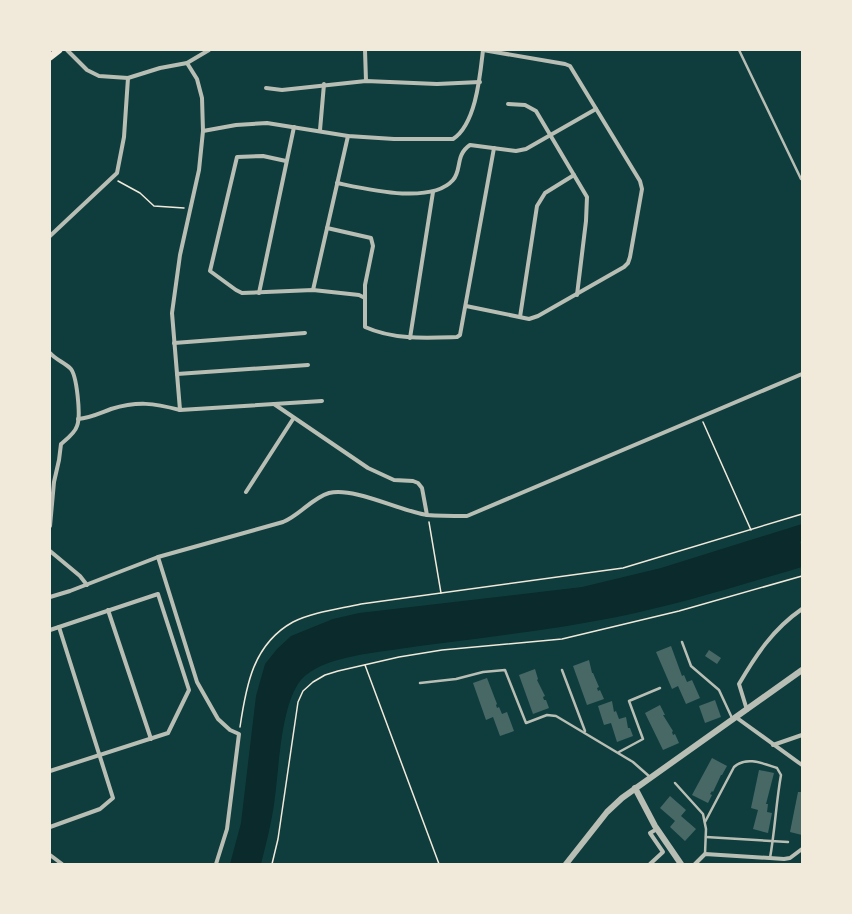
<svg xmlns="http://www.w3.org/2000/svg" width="852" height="914" font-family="'DM Sans',sans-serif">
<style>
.water{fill:#0a2a2b}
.building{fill:#486865}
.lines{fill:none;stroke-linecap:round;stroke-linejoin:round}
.path{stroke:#f1e9da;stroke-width:1.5}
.service{stroke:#b8beb3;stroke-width:2.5}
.minor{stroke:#b8beb3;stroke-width:4}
.tertiary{stroke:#b8beb3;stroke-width:6}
.primary{stroke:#f1e9da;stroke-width:7}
</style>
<rect width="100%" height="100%" fill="#0f3d3e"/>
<!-- water -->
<path class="water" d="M802 524V540L800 542 802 548V567C741 585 680 604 617 617 542 632 467 639 392 650 365 654 314 659 298 684 280 712 279 771 274 805 271 825 266 844 261 864H230L241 823 256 696 265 664 277 649 291 636 333 619 359 613 582 587 661 568Z"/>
<!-- building -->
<g class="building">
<polygon points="671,646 682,676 684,675 687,682 692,680 700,698 686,704 678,686 672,689 656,652"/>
<polygon points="709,650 721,658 717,664 705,656"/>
<polygon points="589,660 592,673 593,673 599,687 597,688 598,691 600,690 604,699 587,705 573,666"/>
<polygon points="535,669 538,679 537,680 545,696 543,697 544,700 546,700 549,708 533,714 519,675"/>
<polygon points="487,678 497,704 496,705 497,708 499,707 502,714 507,712 514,731 500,736 493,717 486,720 473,683"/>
<polygon points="715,700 721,717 705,723 699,706"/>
<polygon points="612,701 614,712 616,711 619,719 626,717 628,728 630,728 633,736 617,742 611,723 604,725 598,706"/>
<polygon points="660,705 665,715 663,715 673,731 672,732 673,735 675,734 679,743 663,750 645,713"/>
<polygon points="712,758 727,766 722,775 721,775 713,792 712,791 710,794 712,795 708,803 692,795"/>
<polygon points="759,770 774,773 766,804 768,804 767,812 772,813 768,833 753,829 758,810 751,808"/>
<polygon points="798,792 802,792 802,835 790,832"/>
<polygon points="670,796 686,810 681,816 696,829 685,841 670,827 675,821 660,808"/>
</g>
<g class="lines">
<!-- path -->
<g class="path">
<polyline points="118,181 140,193 154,206 184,208"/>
<polyline points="703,422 751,530"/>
<polyline points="429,522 441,593"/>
<polyline points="365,665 439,864"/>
<path d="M240 727C246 686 253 644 293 622 313 612 339 609 361 604L623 568 802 514"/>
<polyline points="272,864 278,839 298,702 303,691 313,682 325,675 338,671 399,657 442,650 562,639 679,611 802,576"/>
</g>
<!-- service -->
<g class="service">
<polyline points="739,50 801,179"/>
<polyline points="682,642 691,666 719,690 732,718"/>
<polyline points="562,670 585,731"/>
<polyline points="420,683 456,679 483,672 505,670 526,723 547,715 556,716 633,762 650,777"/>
<polyline points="619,752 643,739 629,701 660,688"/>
<polyline points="675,783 703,814 706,829 705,854"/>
<path d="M705 822 734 767C746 756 762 763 777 768L781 775C776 803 775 830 770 858"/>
<polyline points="706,837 788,842"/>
</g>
<!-- minor -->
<g class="minor">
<polyline points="67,50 87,70 99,76 128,78 160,68 187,63 209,50"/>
<polyline points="365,50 366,81"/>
<polyline points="187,63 197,79 202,98 203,131 199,170 180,255 172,313 180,410 322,401"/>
<polyline points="266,88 282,90 366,81 437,84 480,82"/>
<polyline points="508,104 525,105 536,111 587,197 586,221 577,295"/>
<polyline points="320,130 324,84"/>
<path d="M203 131 236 125 267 123 348 136 394 139H453C476 124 480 76 483 50"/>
<polyline points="286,161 263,156 237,157 210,271 236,290 242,293 313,290 359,295 365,298"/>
<path d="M337 183C366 189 431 205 453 180 462 170 455 155 470 145L516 151 526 149 596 109"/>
<path d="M327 228 371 238 373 246 365 285V327C394 340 426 338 457 337L460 335 494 148"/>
<polyline points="50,236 117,173 124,137 128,78"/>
<polyline points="313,290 348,136"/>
<polyline points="259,293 294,127"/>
<polyline points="466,306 529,319 538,316 624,267 628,263 630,257 642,189 640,181 570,66 565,64 483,50"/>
<polyline points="520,317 537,206 545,193 574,175"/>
<polyline points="410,338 433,192"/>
<polyline points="174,343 305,333"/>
<path d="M50 353C56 360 64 362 70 368 77 374 81 417 77 426 75 433 67 439 61 444L59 460 54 482 50 526"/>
<polyline points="177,374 308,365"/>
<polyline points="274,404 368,468 394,480 413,481 418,483 422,488 427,515"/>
<path d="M78 419C90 418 100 413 111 409 138 401 153 403 180 410"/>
<polyline points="246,492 293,419"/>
<polyline points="50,551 80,576 87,585"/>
<polyline points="158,557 197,682 218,719 230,730 239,734 227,829 216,864"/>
<path d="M50 597 70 591 158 557 283 522C300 515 312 498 329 493 355 487 400 511 427 515 440 516 454 516 467 516L802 374"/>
<polyline points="108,610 151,739"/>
<polyline points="50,630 158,594 189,690 168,733 50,771"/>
<path d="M747 710 739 684C756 655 773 629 802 609"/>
<polyline points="737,718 802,765"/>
<polyline points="773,745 802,735"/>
<polyline points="50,827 100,809 113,798 59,627"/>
<polyline points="50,855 62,864"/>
<polyline points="650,864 663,852 650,833 657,829"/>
<polyline points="695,864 705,854 784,859 790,858 802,849"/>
</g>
<!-- tertiary -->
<g class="tertiary">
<polyline points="635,788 655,826 681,864"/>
<polyline points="566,864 607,812 622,798 802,670"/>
</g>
<!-- primary -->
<polyline class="primary" points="50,57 59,50"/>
</g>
<!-- border -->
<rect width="852" height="914" fill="none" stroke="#f1e9da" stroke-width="102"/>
</svg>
